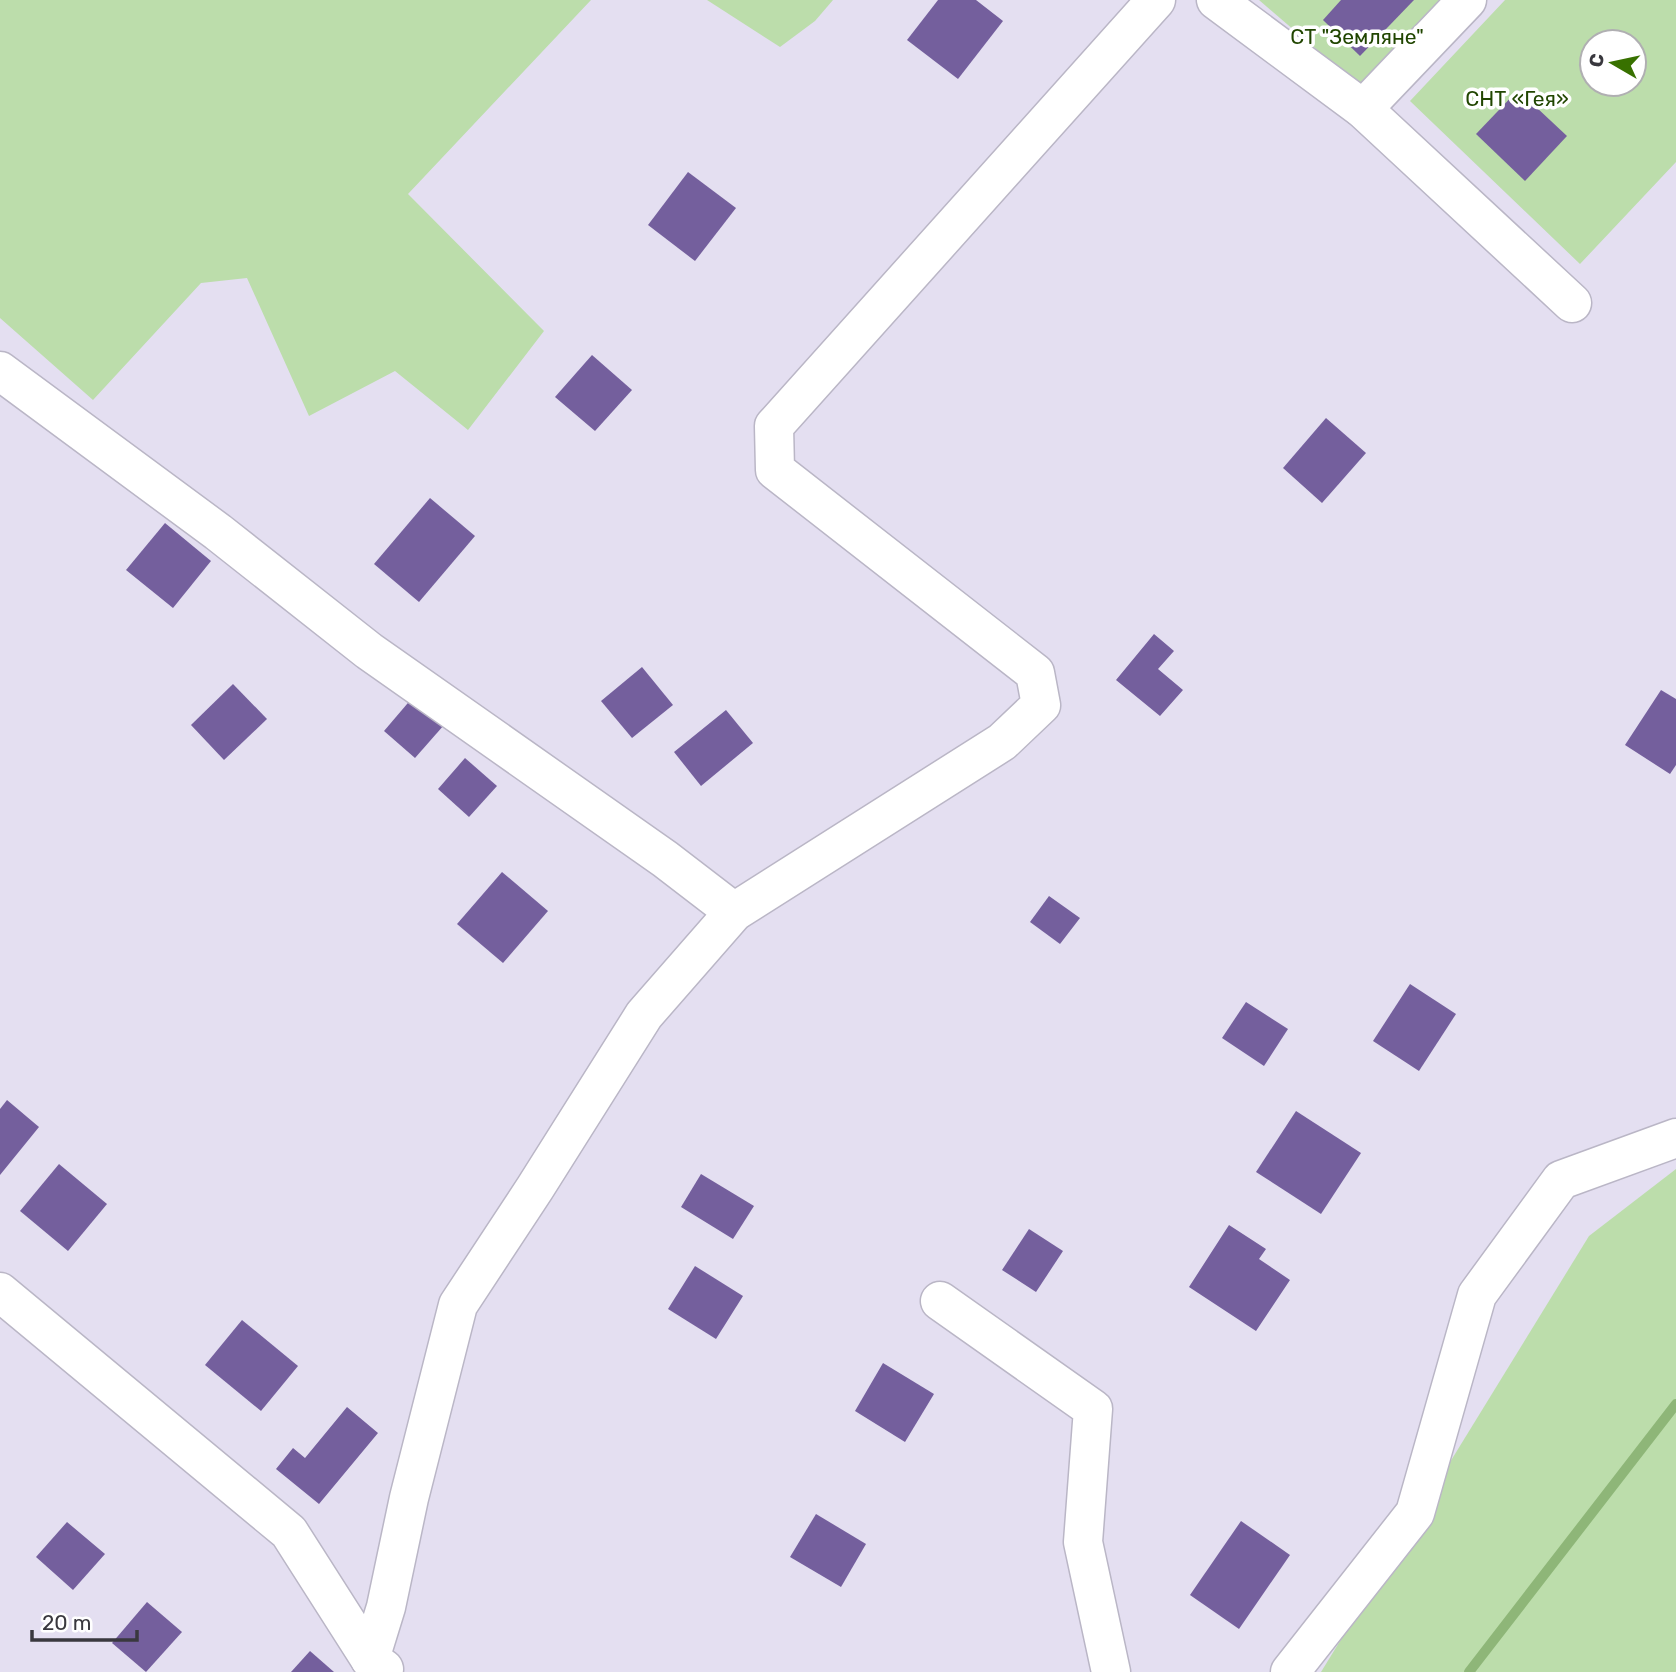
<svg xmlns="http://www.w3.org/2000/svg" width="1676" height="1672" font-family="Rubik,sans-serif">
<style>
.green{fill:#bcddab;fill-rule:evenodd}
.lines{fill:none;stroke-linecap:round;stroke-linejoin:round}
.stream{stroke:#8eb678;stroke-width:10}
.building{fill:#745f9d}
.minor-casing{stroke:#bab6c6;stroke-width:41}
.minor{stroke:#fff;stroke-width:38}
.labels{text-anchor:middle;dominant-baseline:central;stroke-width:7;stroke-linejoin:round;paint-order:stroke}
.park-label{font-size:21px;fill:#214601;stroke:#fff}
</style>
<rect width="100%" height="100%" fill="#e4dff1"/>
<!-- green -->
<g class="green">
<polygon points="0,0 591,0 408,194 544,331 468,430 395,371 309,416 247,278 201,283 93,400 0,318"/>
<polygon points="707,0 833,0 815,21 780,47"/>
<polygon points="1259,0 1441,0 1359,86"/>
<path d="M1505 0H1676V162L1580 264 1410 101ZM1592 42H1634V84H1592Z"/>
<polygon points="1676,1169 1676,1672 1321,1672 1589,1236"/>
</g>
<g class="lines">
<!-- stream -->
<polyline class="stream" points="1469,1672 1676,1404"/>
</g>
<!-- building -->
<g class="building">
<polygon points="938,0 976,0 1003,21 958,79 907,40"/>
<polygon points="1341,0 1414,0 1360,56 1323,20"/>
<polygon points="1518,90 1567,136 1525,181 1476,134"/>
<polygon points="688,172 736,208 695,261 648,225"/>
<polygon points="592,355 632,390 595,431 555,397"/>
<polygon points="1326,418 1366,453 1322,503 1283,468"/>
<polygon points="430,498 475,536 419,602 374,564"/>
<polygon points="165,523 211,561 173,608 126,570"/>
<polygon points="1154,634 1174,651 1158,669 1183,690 1160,716 1116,680"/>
<polygon points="642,667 673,705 632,738 601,701"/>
<polygon points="233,684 267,719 224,760 191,725"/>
<polygon points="1661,690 1676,699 1676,765 1670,774 1625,745"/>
<polygon points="413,697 444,725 415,758 384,731"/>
<polygon points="726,710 753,743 701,786 674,752"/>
<polygon points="465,758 497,786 469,817 438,789"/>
<polygon points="502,872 548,911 503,963 457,924"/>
<polygon points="1049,896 1080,918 1060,944 1030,922"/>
<polygon points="1410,984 1456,1014 1419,1071 1373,1041"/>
<polygon points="1246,1002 1288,1029 1264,1066 1222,1038"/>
<polygon points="7,1100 39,1127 0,1175 0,1109"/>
<polygon points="1296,1111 1361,1153 1321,1214 1256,1172"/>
<polygon points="59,1164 107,1204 68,1251 20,1211"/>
<polygon points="701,1174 754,1206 733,1239 681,1207"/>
<polygon points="1229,1225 1266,1249 1259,1259 1290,1280 1256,1331 1189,1287"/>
<polygon points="1029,1229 1063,1251 1036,1292 1002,1270"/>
<polygon points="695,1266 743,1296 716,1339 668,1309"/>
<polygon points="242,1320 298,1366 261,1411 205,1365"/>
<polygon points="883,1363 934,1394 905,1442 855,1411"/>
<polygon points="347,1407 378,1433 319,1504 276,1469 293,1448 305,1458"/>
<polygon points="816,1514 866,1544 841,1587 790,1557"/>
<polygon points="1241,1521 1290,1555 1239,1629 1190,1595"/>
<polygon points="67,1522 105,1554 73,1590 36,1557"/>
<polygon points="147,1602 182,1632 146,1672 112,1643"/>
<polygon points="310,1651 334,1672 291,1672"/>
</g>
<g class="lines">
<defs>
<g id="minor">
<polyline points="1216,0 1363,109 1572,303"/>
<polyline points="1363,109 1467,0"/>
<polyline points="0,371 218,532 369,651 665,859 734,912"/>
<polyline points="0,1292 289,1532 370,1659 384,1669"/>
<polyline points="940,1301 1093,1409 1083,1542 1111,1672"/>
<polyline points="370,1659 386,1607 409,1498 458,1305 535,1188 644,1015 734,912 1002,742 1041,705 1035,673 775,470 774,426 1156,0"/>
<polyline points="1290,1672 1415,1513 1477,1295 1561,1180 1676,1138"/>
</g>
</defs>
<!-- minor casing -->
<use href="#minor" class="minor-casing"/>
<!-- minor -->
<use href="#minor" class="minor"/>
</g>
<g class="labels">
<!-- park labels -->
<g class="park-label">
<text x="1357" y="36">СТ "Земляне"</text>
<text x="1517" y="98">СНТ «Гея»</text>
</g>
</g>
<!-- north arrow -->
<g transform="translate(1613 63) rotate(279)"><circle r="33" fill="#ffffff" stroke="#b0afb2" stroke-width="2"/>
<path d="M0-5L12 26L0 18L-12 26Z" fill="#387100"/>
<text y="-10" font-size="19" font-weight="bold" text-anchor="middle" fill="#39383e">С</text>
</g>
<!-- scale -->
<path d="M32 1630v10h105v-10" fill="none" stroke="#39383e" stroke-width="3.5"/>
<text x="42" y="1630" font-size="21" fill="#39383e" stroke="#ffffff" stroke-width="5" paint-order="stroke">20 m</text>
</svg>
